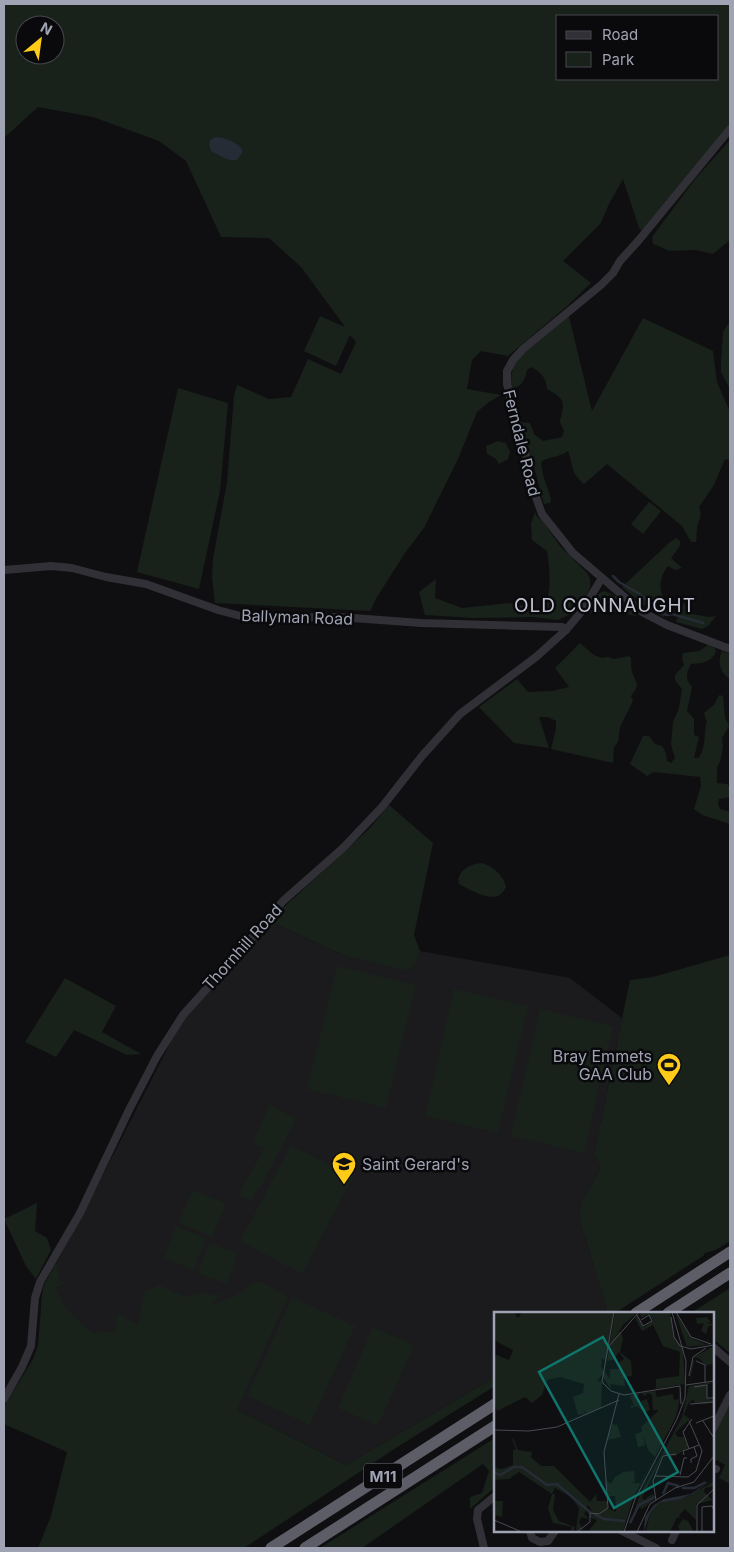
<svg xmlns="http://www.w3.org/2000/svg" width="734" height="1552" font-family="Inter,sans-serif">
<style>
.built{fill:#1b1b1e}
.green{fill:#19211b;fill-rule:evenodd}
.water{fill:#252c35}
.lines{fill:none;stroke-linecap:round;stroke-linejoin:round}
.stream{stroke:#252c35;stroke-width:2.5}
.minor{stroke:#303036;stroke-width:8}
.highway{stroke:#5c5d67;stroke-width:11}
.labels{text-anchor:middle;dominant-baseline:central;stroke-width:5;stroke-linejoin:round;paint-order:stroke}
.shield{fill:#0a0a0c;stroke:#727581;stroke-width:1}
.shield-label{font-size:15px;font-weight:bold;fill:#9fa3b3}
.street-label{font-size:16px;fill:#9fa3b3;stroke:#0a0a0c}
.poi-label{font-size:16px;fill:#9fa3b3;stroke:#0a0a0c;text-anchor:end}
.quarter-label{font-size:19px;letter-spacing:1px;fill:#c0c3cf;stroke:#0a0a0c}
.inset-river{fill:none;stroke:#252c35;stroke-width:2.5}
.inset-road{fill:none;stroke:#494a52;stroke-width:1}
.view{fill:#0f766e;fill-opacity:0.15;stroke:#0f766e;stroke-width:2.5}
.inset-edge{fill:none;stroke:#9fa3b3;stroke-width:2.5}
</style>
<rect width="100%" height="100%" fill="#0f0f11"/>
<!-- built -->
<polygon class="built" points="269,921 343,955 416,963 420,951 570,978 622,1018 594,1154 601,1168 581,1203 579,1217 607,1310 602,1313 495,1313 495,1377 346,1465 237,1410 41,1319 42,1295 44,1285 83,1214 182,1020 228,971"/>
<!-- green -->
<g class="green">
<path d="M4 4H730V124L642 231 639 228 623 179 608 206 601 223 563 261 591 283 566 307 508 356 481 351 472 360 467 389 501 395 489 402 477 412 458 459 424 528 405 553 377 597 370 611 215 603 212 577 213 559 227 482 234 396 237 385 269 399 291 397 308 359 341 374 356 342 350 335 336 366 304 351 320 316 345 327 301 267 269 238 221 237 186 161 159 141 93 117 38 107 4 138ZM558 16H718V79H558ZM25 25H55V55H25Z"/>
<polygon points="730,140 730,240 713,254 695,250 670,251 653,244 652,237 696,178"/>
<path d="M568 313 592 411 643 318 713 351 717 382 730 412V460L725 459 714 485 699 507C703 516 698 520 697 529 696 533 697 537 696 542H691L682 526 607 464 584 484C570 472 574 467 568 451 559 458 549 456 541 462L543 475 551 499 550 503 544 504 532 459 520 422 530 423 534 434 543 441 562 437 564 431 560 422C564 402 567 400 547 389 546 377 541 372 531 367L527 370C525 381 521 386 511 390 511 380 511 371 515 362 522 349 555 324 568 313Z"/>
<polygon points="730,321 730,389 721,372 721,361 723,332"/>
<polygon points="178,388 228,403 220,491 199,589 137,572"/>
<polygon points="498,441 506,443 510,452 508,459 499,464 495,458 487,454 486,446"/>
<polygon points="649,502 661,511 643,534 631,524"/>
<path d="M535 512 537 517 542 520 560 546 586 572 590 578V588L583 602 571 614 558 620 534 617 473 618 425 615 419 592 436 579 435 598 462 608 510 603 544 610C552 591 550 571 547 551L532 540 531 524Z"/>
<path d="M676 538 680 541V546L671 558 682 568 675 570 668 566C663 572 659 582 661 590 662 598 668 599 670 610L663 617 644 605 622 587 669 543Z"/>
<path d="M604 591 616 596 636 613V616L610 611 588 613C590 605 596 593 604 591Z"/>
<polygon points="684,602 688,613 708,617 716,616 708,626 702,629 676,622"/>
<path d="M580 643 594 655 602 658 608 657 614 659 629 656 631 658C631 663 631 667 632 672 636 684 641 683 631 696L633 701 620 727 618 742 614 747 613 763 551 749 556 729V721L548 717H539L549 748 514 743 479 707 517 679 528 692 552 691 569 687 555 668Z"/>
<path d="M708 645 715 648 716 652C711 663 701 663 691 664 686 673 685 679 692 687L687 711 694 719V735L699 737 694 758H698C707 749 703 733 707 722L704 713 714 705 719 695 723 696 725 717 729 726 722 738 723 747 720 762 717 767V783L727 784 730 787V797L719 799 718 804 720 809 730 812V824L702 815 694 809 701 786 700 777 654 772 647 776 630 764 643 736H649L655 744 662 746 666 753 667 761 671 763 675 758 671 745 673 722 679 708 682 689 675 680V675L684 665 682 659 683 653 699 651Z"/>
<path d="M722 651 730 654V679C720 673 717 662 722 651Z"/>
<polygon points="389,805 433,843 414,935 420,951 416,963 407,971 343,955 269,921 370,828"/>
<path d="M481 863C492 865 504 876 506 887 504 890 502 894 498 896 487 900 468 889 459 884L458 879C462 868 469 865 481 863Z"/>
<polygon points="730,955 730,1241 716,1250 705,1253 703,1256 615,1313 602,1313 607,1310 579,1217 581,1203 601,1168 594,1154 630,980 653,977"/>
<polygon points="337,966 416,985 386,1108 307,1089"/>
<polygon points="65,978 116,1006 102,1032 141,1054 127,1055 74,1030 56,1057 25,1042"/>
<polygon points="454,989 528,1006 498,1133 425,1116"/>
<polygon points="540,1009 613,1026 584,1153 511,1136"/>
<polygon points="269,1104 296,1119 260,1189 258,1188 251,1201 238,1195 264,1149 253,1143"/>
<polygon points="291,1145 353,1177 302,1274 240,1241"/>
<polygon points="192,1190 226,1203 212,1237 179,1223"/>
<polygon points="37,1203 35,1231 47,1238 51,1250 36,1279 26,1266 4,1219"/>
<polygon points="176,1226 206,1238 194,1270 164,1258"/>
<polygon points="209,1243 238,1253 227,1284 198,1273"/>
<path d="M56 1263 60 1281 67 1282 56 1287C61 1307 77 1320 93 1333L115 1331 117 1313 138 1325 145 1291 159 1285 187 1297 205 1293 221 1295 211 1305 243 1292 249 1285 257 1282 266 1284 288 1297 237 1410 346 1465 495 1377V1386L399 1446 244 1548H38L51 1516 67 1452 4 1424V1407L33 1359 38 1345 42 1295 44 1285Z"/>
<polygon points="730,1288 730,1353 713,1339 713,1313 691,1313"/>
<polygon points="292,1297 355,1326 310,1425 247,1396"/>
<polygon points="373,1327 414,1345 378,1426 338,1408"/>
<polygon points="730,1402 730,1484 719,1478 725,1465 717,1460 713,1463 713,1436"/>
<polygon points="495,1438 495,1487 470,1509 470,1497 482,1493 489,1471 483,1464 362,1548 320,1548"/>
</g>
<!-- water -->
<path class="water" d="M216 137C226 138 238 142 243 151L237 160C228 162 221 155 212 152 208 145 208 139 216 137Z"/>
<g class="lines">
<!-- stream -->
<polyline class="stream" points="613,576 619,582 638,593 662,613 667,615 672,614 703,623"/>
<!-- minor -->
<g class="minor">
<polyline points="730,129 639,240 620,261 613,273 601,285 523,349 513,360 507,371 507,384 528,463 532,486 542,514 573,553 642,612 667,625 730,649"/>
<polyline points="4,570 51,566 72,568 106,577 146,584 218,610 248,618 339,617 421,623 562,627 566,630"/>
<polyline points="713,1347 730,1362"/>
<polyline points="4,1399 22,1367 31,1346 35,1298 40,1282 80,1213 129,1110 157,1056 183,1015 238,954 283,901 343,848 382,807 422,756 460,714 536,657 566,630 581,612 602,578"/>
<polyline points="713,1429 730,1395"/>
<polyline points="713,1468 716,1469"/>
<polyline points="530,1531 532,1538 540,1542 548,1541 555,1531"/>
<polyline points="622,1531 656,1548"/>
<polyline points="672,1540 676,1531"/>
<polyline points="484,1548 477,1519 478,1510 495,1496"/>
</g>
<!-- highway -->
<g class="highway">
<polyline points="636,1313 730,1252"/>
<polyline points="668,1313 730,1273"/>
<polyline points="271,1548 495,1404"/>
<polyline points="305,1548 495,1426"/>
</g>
</g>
<!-- icons -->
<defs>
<symbol id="stadium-pin" viewBox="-11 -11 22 30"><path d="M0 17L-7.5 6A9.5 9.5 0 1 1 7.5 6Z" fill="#ffcb19" stroke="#0a0a0c"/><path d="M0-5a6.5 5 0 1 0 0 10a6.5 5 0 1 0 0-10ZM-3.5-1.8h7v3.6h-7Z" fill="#111"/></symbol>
<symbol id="school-pin" viewBox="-11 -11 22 30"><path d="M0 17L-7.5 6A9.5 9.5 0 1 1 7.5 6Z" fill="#ffcb19" stroke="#0a0a0c"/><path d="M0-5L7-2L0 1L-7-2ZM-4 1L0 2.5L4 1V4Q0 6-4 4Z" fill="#111"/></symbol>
</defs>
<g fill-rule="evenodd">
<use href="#stadium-pin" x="655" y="1051" width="28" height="38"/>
<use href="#school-pin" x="330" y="1150" width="28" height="38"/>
</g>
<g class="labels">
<!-- shield labels -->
<rect class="shield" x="364" y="1463.5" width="38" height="25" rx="4"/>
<g class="shield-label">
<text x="383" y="1476">M11</text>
</g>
<!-- street labels -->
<g class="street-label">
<text transform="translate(522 443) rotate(76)">Ferndale Road</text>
<text transform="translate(297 617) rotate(2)">Ballyman Road</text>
<text transform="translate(242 947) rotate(-48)">Thornhill Road</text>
</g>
<!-- poi labels -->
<g class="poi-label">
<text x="652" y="1056">Bray Emmets<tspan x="652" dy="18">GAA Club</tspan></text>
<text x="362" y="1164" text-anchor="start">Saint Gerard's</text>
</g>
<!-- quarter labels -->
<g class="quarter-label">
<text x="605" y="605">OLD CONNAUGHT</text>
</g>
</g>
<!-- overview -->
<g transform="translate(494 1312)">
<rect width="220" height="220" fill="#0f0f11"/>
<path d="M0 0H20L24 6 28 0H120L112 49 108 46 107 55 116 67V57H125L124 51 130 47 125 40 119 48 113 49 121 0H144L129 13 120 27 126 19 129 26 126 40 137 49 138 64 130 65 131 74 116 72 117 78 108 63 103 69 108 70 107 96 93 102 90 98 91 102 84 103 79 85 89 81 90 72 66 65 53 68 48 83 38 91 31 85 3 99 0 90V42L15 48 19 38 0 28ZM146 0H176L179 23 189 36 191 72 162 77V67L185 64 186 40 169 34 159 13 148 19 141 6 143 4 150 15 159 8 154 2 147 6ZM181 0 197 26 211 32H219L193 35ZM213 5 217 10 212 11 220 12 214 15 212 22 207 19 210 11 203 12 202 6ZM220 34V51L212 54 205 46H201L195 72 198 51 202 44ZM220 70 213 73V86L220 89 213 92 201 91 199 87 194 92 190 103 196 107 181 121 184 125H190L194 136 181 144 169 142 148 186 152 188 153 185 159 182 160 185H156L161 187 148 197 144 194 133 220 145 185 188 105 195 74ZM185 75 186 86 182 105 139 186 129 220H94L103 208 95 205 97 200 94 202 93 197 98 199 94 193 90 202 95 207 87 205 85 211 89 216 82 219 85 196 76 184 61 176 58 182H61L59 198 65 209 81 215 79 220H76L78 215 59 211 54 196 58 182 25 160 15 167 0 168V155L7 157 19 153V138L22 137 18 127 19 126 24 138 38 140 37 145 47 154H60L96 190 102 182 103 189H113V196L122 200 121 184H113L111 168 117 172 121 165 129 160 140 159 141 170 134 171H146L161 145 154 138 149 122 151 133 144 135 141 122 148 120 147 115 165 98H159L158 83 154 81 151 84 147 81 161 79 163 85 179 82 180 88 185 87ZM146 81 142 87 145 94 149 96 147 89 153 87 156 98 150 100 143 94 137 96V93L140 94 136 84ZM118 112 123 113 127 125 113 128ZM220 169V174L211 176 210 180 219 188 202 192V208L191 197 185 203 187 206 183 205 176 220H152L156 201 165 191 195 184ZM1 189H9L8 205 0 203ZM189 207 194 209 200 220H186L184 214Z" fill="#19211b"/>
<path d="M220 166 199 182 186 187 165 191 156 201 150 220 151 205 160 193 170 187 197 182Z" fill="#252c35"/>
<path class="inset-river" d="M0 160 6 163 20 155H28L53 173 63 172 97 201M188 176H200L212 170M169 182 174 171 185 174M100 202 110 207 131 209M136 211 145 193 161 185"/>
<path class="inset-road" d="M120 0 108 70 117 79 130 83 186 74M182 0 197 25 217 32M143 3 149 14 158 9 155 3 147 8M177 5 180 25 186 34 197 37 220 33M115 34 145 0M202 49 211 53V71M195 64 199 45 212 36M192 73 220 69M186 74 187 92M200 75 213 73V86H220M196 92 220 90M209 109 220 126M202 111 220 104M191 117 189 120 198 107M0 118 35 119 63 115 125 88M189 120 195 137M190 143 189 139 205 133M197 151V147L203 144 200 135M186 163 190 146H193M161 164 194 165 202 159 208 139 195 109M162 188 159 169 169 144 182 142M0 208 28 220M83 220 96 210V201L105 202 114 196 110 140 125 82M130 220 141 187 183 107 191 86 192 49 178 0M143 220 156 192 181 176 200 170 220 144M203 220V193L220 177M208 220V195L218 194 220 198"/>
<path class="view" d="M109 25 184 160 120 196 45 60Z"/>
<rect width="220" height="220" class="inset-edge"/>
</g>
<!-- border -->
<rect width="734" height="1552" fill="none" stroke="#9fa3b3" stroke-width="10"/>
<!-- legend -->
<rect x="556" y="15" width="162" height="65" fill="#0a0a0c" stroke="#46474f"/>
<rect x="566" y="31" width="25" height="8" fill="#303036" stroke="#46474f"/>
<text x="602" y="40" font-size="15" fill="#9fa3b3">Road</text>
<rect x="566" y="52" width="25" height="15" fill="#19211b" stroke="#46474f"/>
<text x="602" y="65" font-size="15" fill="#9fa3b3">Park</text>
<!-- north arrow -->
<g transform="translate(40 40) rotate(29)"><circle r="24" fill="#0a0a0c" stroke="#46474f"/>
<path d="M0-4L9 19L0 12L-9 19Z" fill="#ffcb19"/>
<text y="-8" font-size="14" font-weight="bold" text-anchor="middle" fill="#9fa3b3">N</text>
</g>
</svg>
